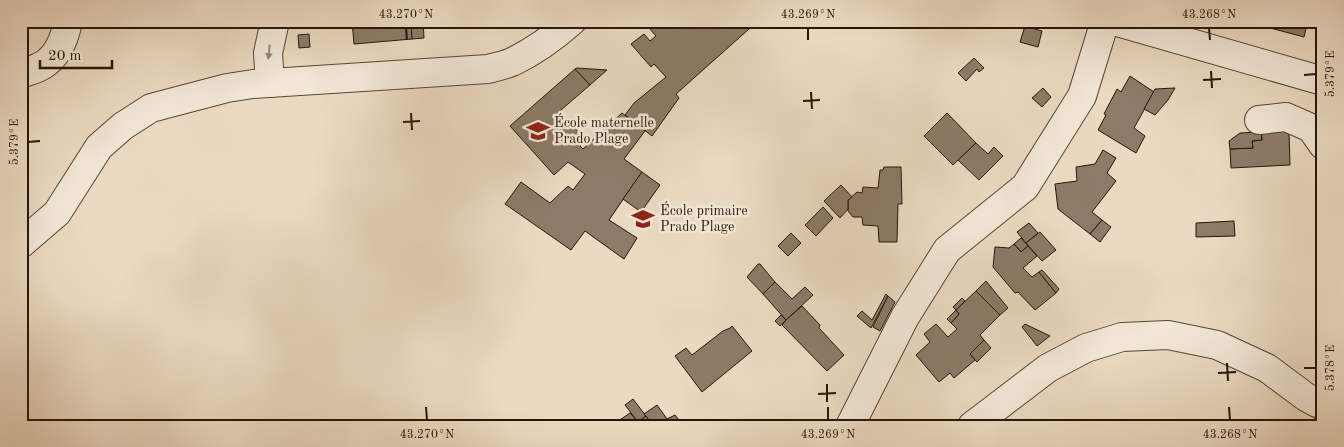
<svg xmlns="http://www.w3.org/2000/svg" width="1344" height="447" font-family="'Old Standard TT',serif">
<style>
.building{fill:#8c7b68;stroke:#261507}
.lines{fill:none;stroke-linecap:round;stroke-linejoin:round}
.minor-casing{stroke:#574636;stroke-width:30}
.minor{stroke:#f2e7d7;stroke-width:28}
.oneway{fill:#968879}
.ticks{fill:none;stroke:#261507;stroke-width:2}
.labels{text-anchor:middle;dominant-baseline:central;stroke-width:5;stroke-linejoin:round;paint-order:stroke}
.poi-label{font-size:14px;fill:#261507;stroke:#f2e7d7;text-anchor:start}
.neatline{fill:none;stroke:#261507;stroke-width:2}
.ticks-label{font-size:12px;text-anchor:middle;fill:#261507}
</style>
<rect width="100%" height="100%" fill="#ebdac1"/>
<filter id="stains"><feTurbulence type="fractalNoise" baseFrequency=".004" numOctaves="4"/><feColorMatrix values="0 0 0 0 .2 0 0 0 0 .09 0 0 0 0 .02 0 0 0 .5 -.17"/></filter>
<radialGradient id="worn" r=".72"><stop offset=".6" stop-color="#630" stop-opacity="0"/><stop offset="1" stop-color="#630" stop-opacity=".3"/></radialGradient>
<!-- building -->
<g class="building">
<polygon points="352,21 411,21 412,39 354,44"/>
<polygon points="411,21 423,21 424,38 412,39"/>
<polygon points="643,21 758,21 676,94 679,98 652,136 625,115 634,103 666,77 654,64 651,67 631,44 644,34 650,41 656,36"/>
<polygon points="1244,21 1308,21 1304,37"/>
<polygon points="1025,26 1042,31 1038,47 1020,42"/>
<polygon points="309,34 310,47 299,48 298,35"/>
<polygon points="974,58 984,68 979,72 977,69 966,81 958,73"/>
<polygon points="577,68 607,70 590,85 575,69"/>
<polygon points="575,69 590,85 554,116 558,120 562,116 567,122 569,121 581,135 579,136 584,142 580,146 583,149 622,113 645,131 624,159 642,172 609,220 637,238 624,259 585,231 571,250 505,204 521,182 550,203 568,186 573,190 585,174 568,162 554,175 510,126"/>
<polygon points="1130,76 1154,92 1134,128 1145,136 1136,153 1098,130 1106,115 1104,114 1117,89 1121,92"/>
<polygon points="1043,88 1051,97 1042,107 1032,98"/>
<polygon points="1175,88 1168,100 1155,115 1144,109 1155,89"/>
<polygon points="947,113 976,143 953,165 924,136"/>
<polygon points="1289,131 1290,165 1231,168 1230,149 1253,148 1252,141 1262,140 1261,132"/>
<polygon points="1261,132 1262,140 1252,141 1253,148 1230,149 1229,141 1240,133"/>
<polygon points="976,143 988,154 994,147 1003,156 979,180 958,160"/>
<polygon points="1103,150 1116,158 1107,173 1116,181 1092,212 1102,220 1090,234 1058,209 1055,184 1077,181 1076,167 1095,164"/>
<polygon points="884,167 901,167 902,204 898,204 897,242 879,242 878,226 863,225 862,217 853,217 848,211 848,200 857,192 862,193 863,187 878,188 880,170 883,170"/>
<polygon points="642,172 660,185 641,212 623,199"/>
<polygon points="841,185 852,197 848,200 848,209 840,218 824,201"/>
<polygon points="823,207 833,218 816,236 805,225"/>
<polygon points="1102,220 1111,227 1100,242 1090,234"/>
<polygon points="1234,221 1235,236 1196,237 1196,223"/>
<polygon points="1029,223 1038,233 1026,243 1017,232"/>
<polygon points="1040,232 1056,250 1042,261 1026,243"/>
<polygon points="791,233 801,243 788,256 778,246"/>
<polygon points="1021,238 1028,246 1021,252 1014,244"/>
<polygon points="1014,244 1021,252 1028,246 1037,256 1023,268 1032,277 1039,272 1056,293 1035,310 1018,292 1015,293 993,267 995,247 1009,248"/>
<polygon points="758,264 760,264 775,282 763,294 747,277"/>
<polygon points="1042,270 1059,289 1056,293 1039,272"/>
<polygon points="986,281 1008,308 1000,315 976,291"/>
<polygon points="775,282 792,299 805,287 813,295 786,320 763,294"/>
<polygon points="976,291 1000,315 980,335 984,340 970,354 975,360 954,378 950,373 939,382 916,355 930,342 924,334 936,324 948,337 957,329 951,323 959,314 956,310"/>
<polygon points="886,294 888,296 871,328 857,316 862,311 872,320"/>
<polygon points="888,296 895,302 880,331 873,327"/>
<polygon points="962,298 965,301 956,310 953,307"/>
<polygon points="802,306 820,325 819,328 844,355 827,371 782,325 786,320"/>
<polygon points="956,310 959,314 951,323 947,319"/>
<polygon points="781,315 786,320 780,326 775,321"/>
<polygon points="1025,324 1050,336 1037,346 1022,327"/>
<polygon points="732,326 752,351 702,392 675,356 686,348 692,355 723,331 730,328"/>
<polygon points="984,340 991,348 977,362 970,354"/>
<polygon points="633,399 646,416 638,422 625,405"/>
<polygon points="657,405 667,419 659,426 653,426 644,414"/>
<polygon points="630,413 638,422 641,426 619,426 617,422"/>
<polygon points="1323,413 1323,426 1317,426 1314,415"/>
<polygon points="675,415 684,426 659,426 667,419"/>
<polygon points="646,416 653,426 641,426 638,422"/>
</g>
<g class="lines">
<defs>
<g id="minor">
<polyline points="1114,21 1323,81"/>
<path d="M21 74C28 71 37 69 43 65 58 56 65 37 68 21"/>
<polyline points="270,83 268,53 275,21"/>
<polyline points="1259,120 1286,117 1311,128 1323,145"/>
<path d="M21 244 57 213 99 147 123 126 151 108 227 88 253 84 488 69C496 67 505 65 512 62 533 52 554 37 572 21"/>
<polyline points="850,426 905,317 947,250 1025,187 1082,96 1105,21"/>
<polyline points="972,426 1048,368 1086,348 1122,337 1168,335 1217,345 1267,368 1306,397 1317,403 1323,402"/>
</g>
</defs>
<!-- minor casing -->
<use href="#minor" class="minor-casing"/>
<!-- minor -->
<use href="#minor" class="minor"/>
</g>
<!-- one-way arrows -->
<defs><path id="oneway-solid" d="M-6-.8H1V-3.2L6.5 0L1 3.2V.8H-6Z" transform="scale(1.25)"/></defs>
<use class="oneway" href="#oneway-solid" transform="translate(269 52) rotate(96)"/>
<!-- ticks -->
<path class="ticks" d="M406 28 407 40M808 28V40M1209 28 1210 40M1211 71 1212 88M1304 75 1316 74M1203 80 1221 79M811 92 812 109M803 101 820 100M411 113 412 130M403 122 420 121M28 142 40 141M1227 363 1228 381M1304 368H1316M1218 373 1236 372M827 384V402M818 394 836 393M426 407 427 420M828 407V420M1229 407 1230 420"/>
<!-- icons -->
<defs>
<symbol id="school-bare" viewBox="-9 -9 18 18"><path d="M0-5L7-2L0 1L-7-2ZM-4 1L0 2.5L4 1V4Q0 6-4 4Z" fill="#8f2418" stroke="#f2e7d7" stroke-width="2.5" paint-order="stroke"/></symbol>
</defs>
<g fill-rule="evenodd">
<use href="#school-bare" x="522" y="115" width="32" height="32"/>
<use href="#school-bare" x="627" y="203" width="32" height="32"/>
</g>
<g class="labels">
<!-- poi labels -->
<g class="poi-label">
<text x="554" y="123">École maternelle<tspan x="554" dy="16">Prado Plage</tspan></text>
<text x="660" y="211">École primaire<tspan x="660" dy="16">Prado Plage</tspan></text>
</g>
</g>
<!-- margin -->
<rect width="1344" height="447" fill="none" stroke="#ebdac1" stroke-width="55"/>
<!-- scale -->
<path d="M40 60v8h72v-8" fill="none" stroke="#261507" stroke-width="2.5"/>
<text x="48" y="60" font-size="15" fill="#261507" stroke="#f2e7d7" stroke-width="4" paint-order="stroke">20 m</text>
<rect x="28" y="28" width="1288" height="392" class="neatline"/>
<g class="ticks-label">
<text x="406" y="18">43.270°N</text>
<text x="808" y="18">43.269°N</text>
<text x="1209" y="18">43.268°N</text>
<text transform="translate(1330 74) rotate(-90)" y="4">5.379°E</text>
<text transform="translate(14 142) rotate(-90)" y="4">5.379°E</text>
<text transform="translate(1330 368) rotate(-90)" y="4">5.378°E</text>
<text x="427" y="438">43.270°N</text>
<text x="828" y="438">43.269°N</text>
<text x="1230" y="438">43.268°N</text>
</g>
<rect width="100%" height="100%" filter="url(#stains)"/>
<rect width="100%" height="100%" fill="url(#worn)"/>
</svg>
